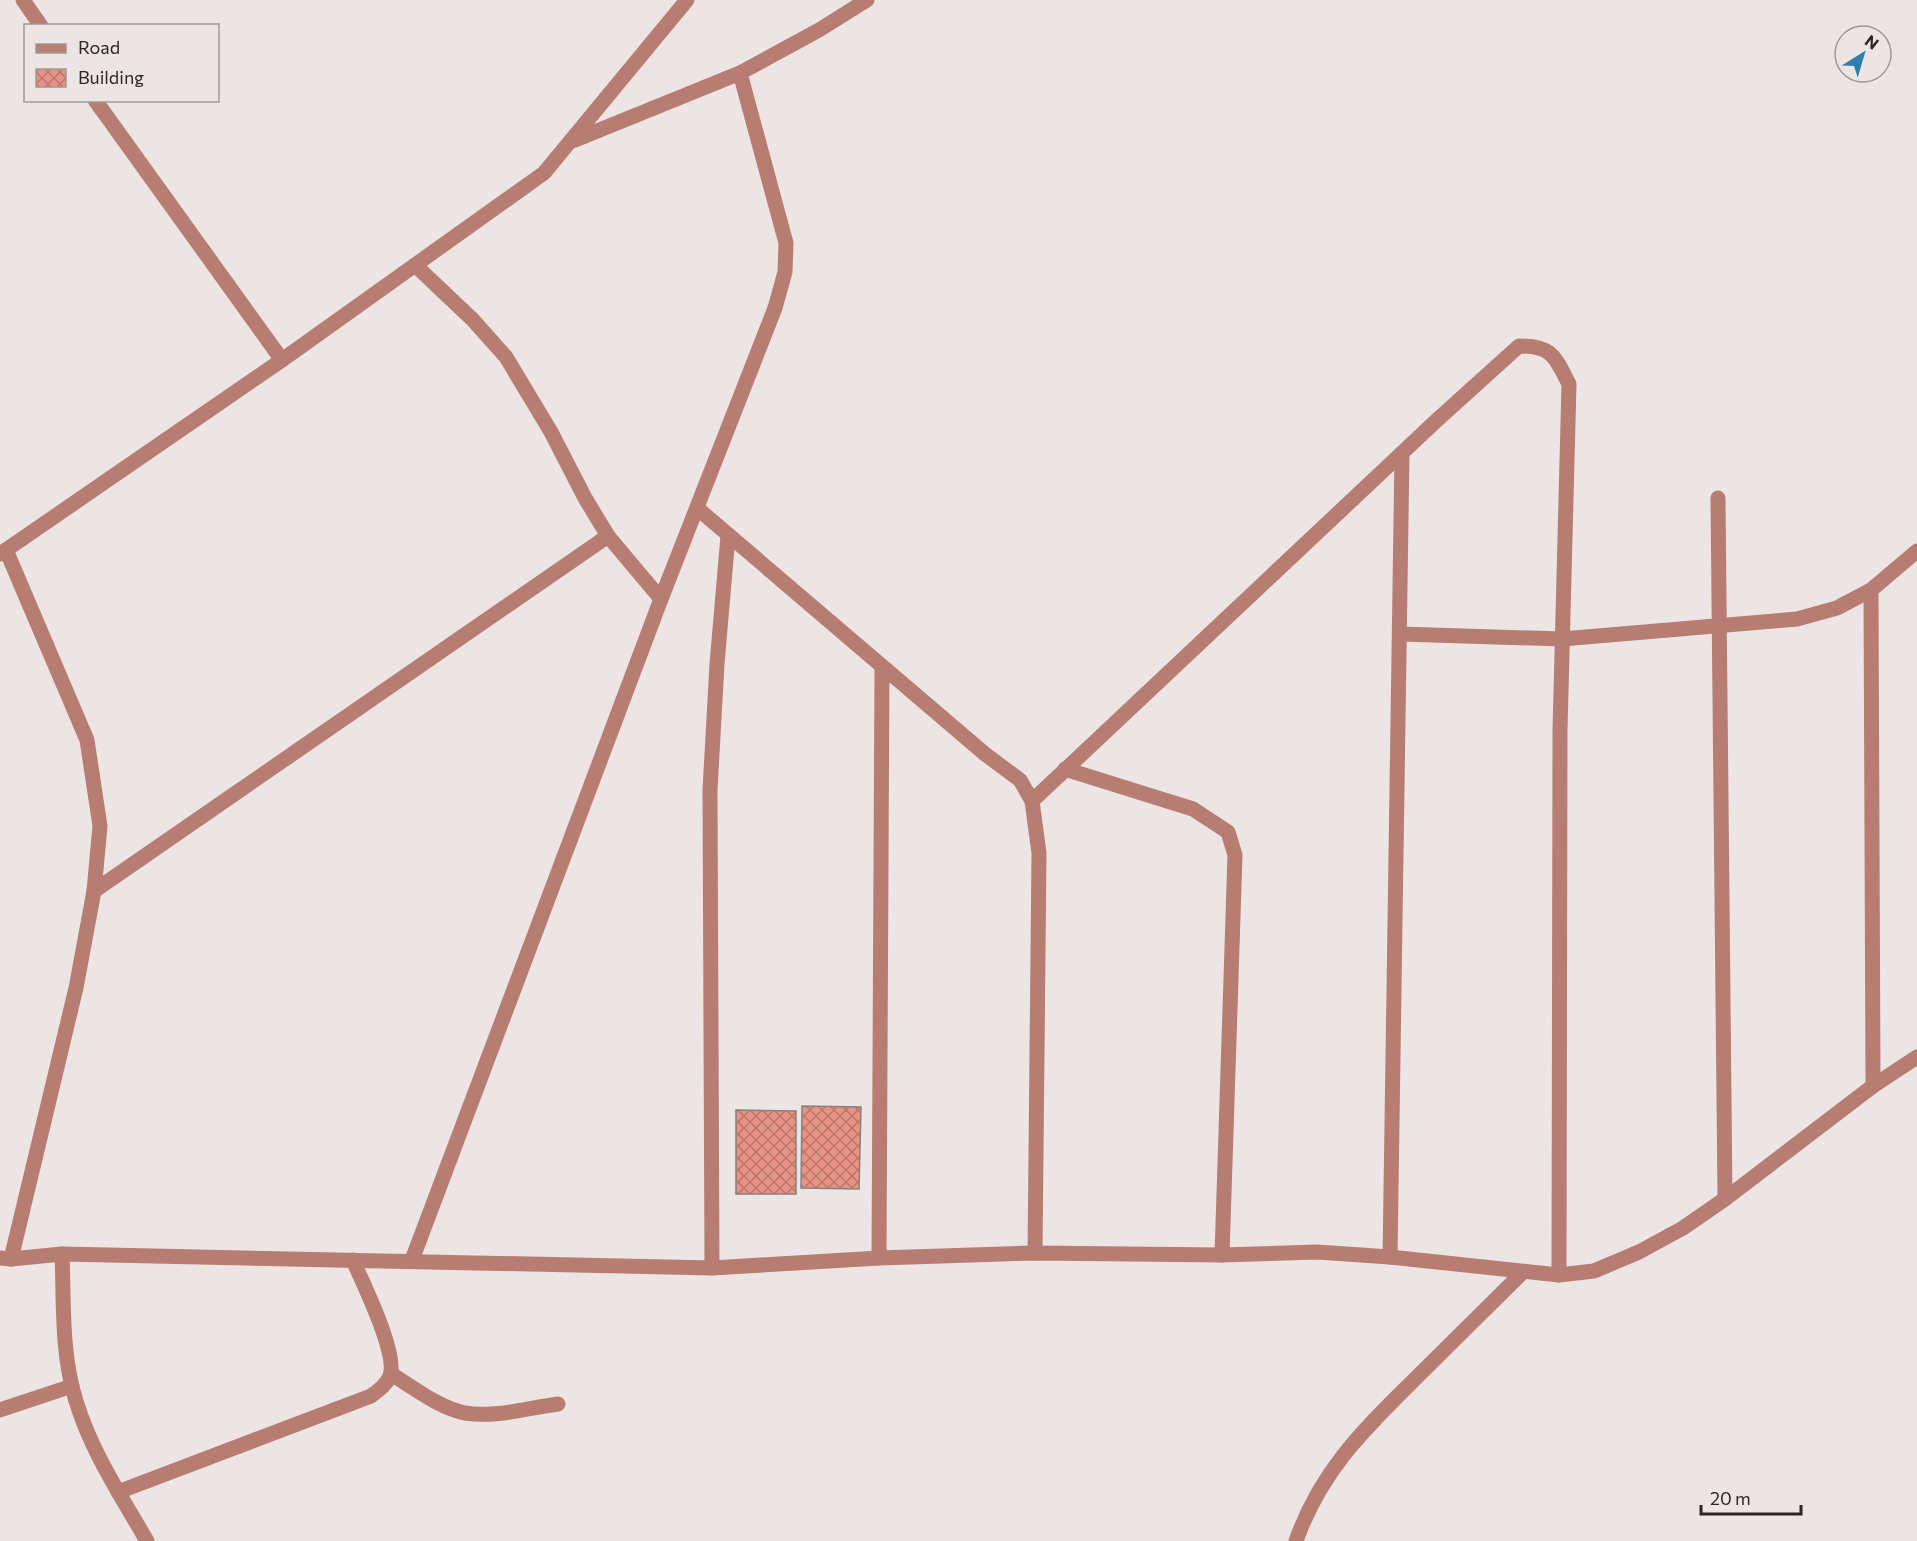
<svg xmlns="http://www.w3.org/2000/svg" width="1917" height="1541" font-family="Commissioner,sans-serif">
<style>
.building{fill:url(#building-cross-hatch);stroke:#87807f;stroke-width:1.5}
.lines{fill:none;stroke-linecap:round;stroke-linejoin:round}
.minor{stroke:#b77d73;stroke-width:15}
</style>
<defs>
<pattern id="building-cross-hatch" width="8" height="8" patternUnits="userSpaceOnUse" patternTransform="scale(1.5)"><rect width="8" height="8" fill="#e89284"/><path d="M0 0l8 8M0 8l8-8" fill="none" stroke="#bc776c"/></pattern>
</defs>
<rect width="100%" height="100%" fill="#ede5e3"/>
<!-- building -->
<g class="building">
<polygon points="802,1106 861,1107 859,1189 801,1188"/>
<polygon points="736,1110 796,1111 796,1194 736,1194"/>
</g>
<g class="lines">
<!-- minor -->
<g class="minor">
<polyline points="23,0 41,26"/>
<polyline points="95,100 282,360"/>
<polyline points="575,140 740,73 819,30 867,0"/>
<polyline points="415,265 473,320 506,357 551,432 585,498 608,536 661,599"/>
<polyline points="1718,498 1725,1199"/>
<polyline points="697,508 985,754 1020,780 1032,801 1039,853 1035,1253"/>
<polyline points="6,550 87,740 100,826 94,891 76,988 11,1259"/>
<polyline points="0,554 282,360 544,173 687,0"/>
<polyline points="1871,590 1873,1086"/>
<polyline points="1401,634 1562,639 1797,619 1837,608 1871,590 1917,551"/>
<polyline points="1065,769 1193,809 1228,832 1235,855 1222,1255"/>
<path d="M1032 801 1437 420 1519 346C1553 346 1555 357 1569 384L1560 730 1559 1275"/>
<polyline points="94,891 608,536"/>
<path d="M62 1254C64 1302 61 1354 76 1401 91 1451 121 1496 147 1541"/>
<polyline points="1390,1257 1402,453"/>
<polyline points="0,1258 11,1259 62,1254 712,1268 879,1258 1035,1253 1222,1255 1317,1252 1390,1257 1559,1275 1594,1271 1639,1252 1683,1228 1725,1199 1873,1086 1917,1057"/>
<polyline points="879,1258 882,666"/>
<polyline points="412,1260 661,599 775,308 785,272 786,243 740,73"/>
<polyline points="712,1268 710,790 717,664 728,536"/>
<path d="M391 1374C413 1387 439 1408 465 1413 495 1418 528 1408 558 1404"/>
<polyline points="0,1410 72,1386"/>
<path d="M118 1492 371 1396C379 1390 386 1385 390 1376 398 1353 363 1284 353 1260"/>
<path d="M1296 1541C1322 1467 1368 1426 1421 1373 1455 1339 1489 1306 1523 1272"/>
</g>
</g>
<!-- legend -->
<rect x="24" y="24" width="195" height="78" fill="#ede5e3" stroke="#9f9997" stroke-width="1.5"/>
<rect x="36" y="44" width="30" height="9" fill="#b77d73" stroke="#9f9997" stroke-width="1.5"/>
<text x="78" y="54" font-size="18" fill="#2a2726">Road</text>
<rect x="36" y="69" width="30" height="18" fill="url(#building-cross-hatch)" stroke="#9f9997" stroke-width="1.5"/>
<text x="78" y="84" font-size="18" fill="#2a2726">Building</text>
<!-- north arrow -->
<g transform="translate(1863 54) rotate(37)"><circle r="28" fill="#ede5e3" stroke="#9f9997" stroke-width="1.5"/>
<path d="M0-4.5L10 22L0 15L-10 22Z" fill="#2e7eb0"/>
<text y="-9" font-size="16" font-weight="bold" text-anchor="middle" fill="#2a2726">N</text>
</g>
<!-- scale -->
<path d="M1701 1505v9h100v-9" fill="none" stroke="#2a2726" stroke-width="3"/>
<text x="1710" y="1505" font-size="18" fill="#2a2726" stroke="#ede5e3" stroke-width="4.5" paint-order="stroke">20 m</text>
</svg>
